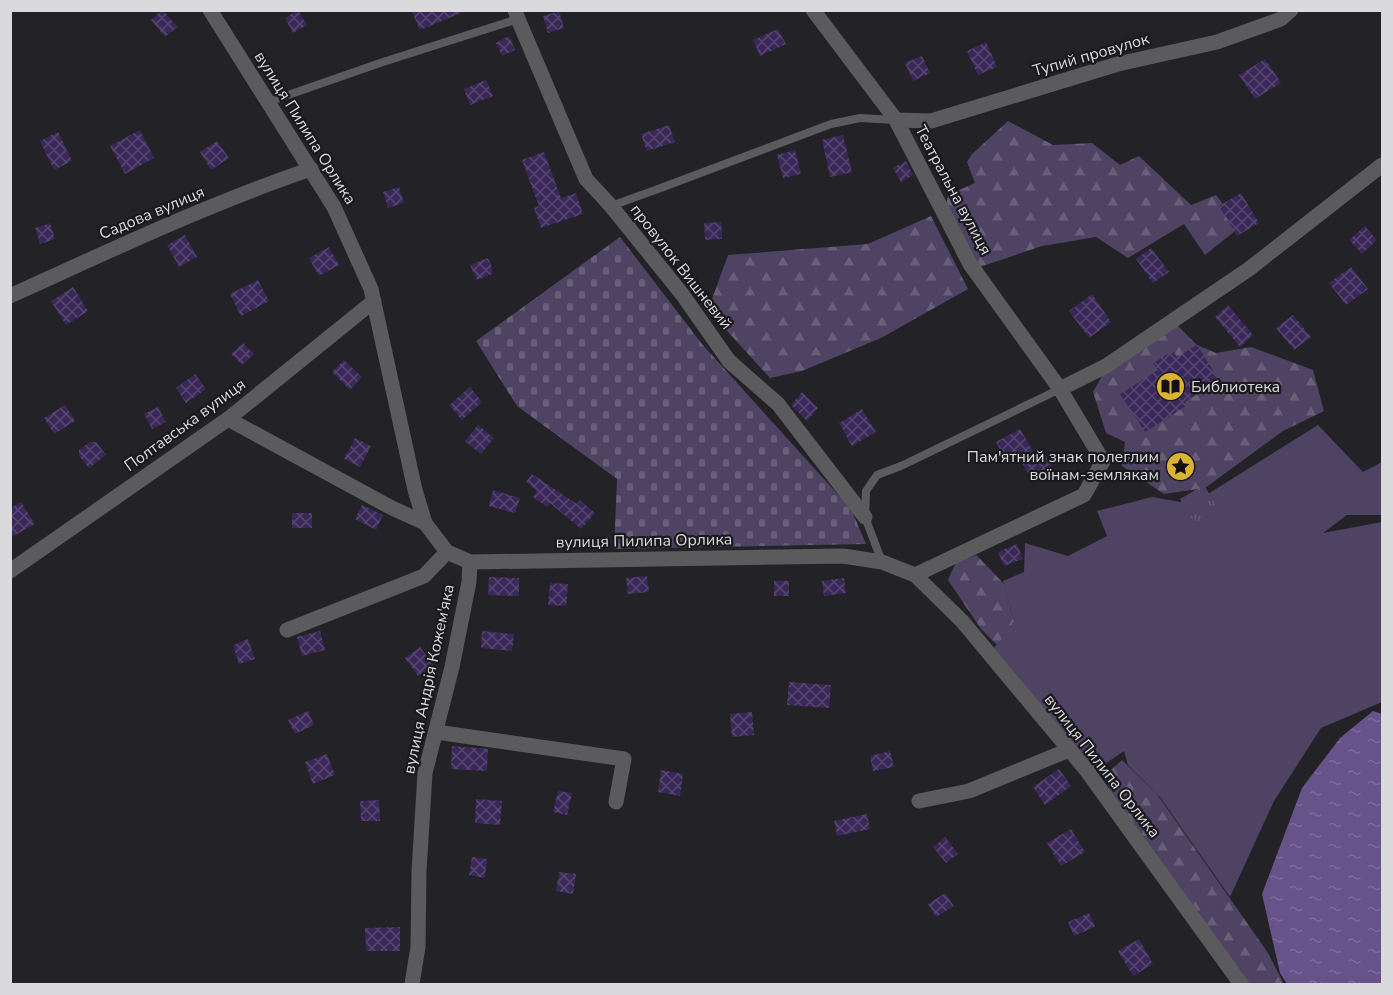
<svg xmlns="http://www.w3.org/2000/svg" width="1393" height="995" font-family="'Nunito Sans',sans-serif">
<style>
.green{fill:#4e4362}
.forest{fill:url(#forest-firs)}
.cemetery{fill:url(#cemetery-stones)}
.park{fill:url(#park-tufts)}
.water{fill:url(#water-ripples)}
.building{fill:url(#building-cross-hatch)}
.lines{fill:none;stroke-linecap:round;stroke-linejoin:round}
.lane{stroke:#5b5b5d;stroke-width:8}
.street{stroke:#5b5b5d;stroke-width:15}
.labels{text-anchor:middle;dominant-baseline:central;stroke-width:4.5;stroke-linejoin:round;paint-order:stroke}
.street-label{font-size:16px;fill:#dad9db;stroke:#1a191d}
.poi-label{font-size:16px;fill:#dad9db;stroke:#1a191d;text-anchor:start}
</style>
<defs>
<pattern id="forest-firs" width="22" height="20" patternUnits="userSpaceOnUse" patternTransform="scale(1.5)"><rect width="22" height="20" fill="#4e4362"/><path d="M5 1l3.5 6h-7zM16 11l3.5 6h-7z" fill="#675e78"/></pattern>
<pattern id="cemetery-stones" width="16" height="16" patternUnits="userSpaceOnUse" patternTransform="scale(1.5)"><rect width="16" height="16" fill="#4e4362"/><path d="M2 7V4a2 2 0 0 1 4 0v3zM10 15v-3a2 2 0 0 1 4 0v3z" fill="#675e78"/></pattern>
<pattern id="park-tufts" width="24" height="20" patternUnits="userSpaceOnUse" patternTransform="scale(1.5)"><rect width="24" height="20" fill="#4e4362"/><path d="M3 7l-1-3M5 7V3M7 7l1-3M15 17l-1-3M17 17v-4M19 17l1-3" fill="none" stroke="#675e78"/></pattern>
<pattern id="water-ripples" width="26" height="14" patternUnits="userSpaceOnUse" patternTransform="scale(1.5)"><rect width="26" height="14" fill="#675289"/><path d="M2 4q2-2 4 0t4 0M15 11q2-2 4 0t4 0" fill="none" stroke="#7c6a99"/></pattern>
<pattern id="building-cross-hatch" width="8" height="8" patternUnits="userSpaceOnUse" patternTransform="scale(1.5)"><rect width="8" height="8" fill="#3b2759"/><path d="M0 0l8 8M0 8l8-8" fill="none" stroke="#574670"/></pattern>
</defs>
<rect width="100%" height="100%" fill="#232226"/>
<!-- green -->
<polygon class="green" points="1318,425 1363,472 1382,462 1382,515 1347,515 1323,533 1382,522 1382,702 1321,728 1274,801 1230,897 1160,797 1128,765 1124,751 1095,771 994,648 1014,622 1003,581 1024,572 1025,543 1068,556 1107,536 1097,511 1152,497 1192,504"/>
<!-- forest -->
<g class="forest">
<polygon points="1008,121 1053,145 1092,143 1120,165 1139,156 1191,205 1216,195 1240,227 1205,255 1184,224 1128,258 1096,237 1042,246 980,267 946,206 948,195 975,183 967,162 972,154"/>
<polygon points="931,216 968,289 881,338 802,371 770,378 708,310 728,255 868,244"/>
<polygon points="1177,325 1197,345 1216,353 1251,347 1313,370 1324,411 1283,431 1205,488 1164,494 1122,466 1125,442 1106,433 1093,392 1103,374"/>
<polygon points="976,555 988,567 1004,584 1014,622 997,645 981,629 948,580 956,562"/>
<polygon points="1122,760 1157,794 1268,953 1284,984 1249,984 1114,799 1104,776"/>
</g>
<!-- cemetery -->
<polygon class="cemetery" points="620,237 702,344 851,509 866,544 614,549 617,479 517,406 476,341"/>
<!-- park -->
<polygon class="park" points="1204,485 1219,510 1196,525 1180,499"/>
<!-- water -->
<polygon class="water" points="1373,711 1382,714 1382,984 1287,984 1280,973 1262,894 1302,788 1340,738"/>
<!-- building -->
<g class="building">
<polygon points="162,10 163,10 177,27 165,37 151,20"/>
<polygon points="298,10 307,25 293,33 285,18"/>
<polygon points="411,10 466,10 466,11 420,30"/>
<polygon points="559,11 564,28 548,33 543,16"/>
<polygon points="778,29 786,44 760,56 753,40"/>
<polygon points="509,36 515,50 502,56 496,43"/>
<polygon points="986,42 997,67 978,75 967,51"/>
<polygon points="922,56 930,73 913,81 905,63"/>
<polygon points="1265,59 1281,83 1255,99 1239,75"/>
<polygon points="486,80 493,96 470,105 464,89"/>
<polygon points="669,125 675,142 647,151 641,134"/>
<polygon points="140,130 154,158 125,174 110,146"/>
<polygon points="58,132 72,161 54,170 40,141"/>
<polygon points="843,135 852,172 830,177 822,140"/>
<polygon points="217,141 229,158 211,170 200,152"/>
<polygon points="795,150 801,174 783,178 777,155"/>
<polygon points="544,152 561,198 576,193 583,214 541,228 534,208 539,206 522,160"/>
<polygon points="906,161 913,175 901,182 893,168"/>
<polygon points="399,187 404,203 388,208 383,192"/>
<polygon points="1241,193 1259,223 1237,236 1219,206"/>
<polygon points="721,222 722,239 705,240 704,223"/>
<polygon points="50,223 55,239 40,244 35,228"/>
<polygon points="1365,226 1377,240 1362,254 1349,240"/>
<polygon points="185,235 197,257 179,267 167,245"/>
<polygon points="329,247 339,265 319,276 309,258"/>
<polygon points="1151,248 1169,272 1153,283 1136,259"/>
<polygon points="488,258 492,267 492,274 477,280 470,265"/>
<polygon points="1351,267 1368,289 1346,305 1329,283"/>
<polygon points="258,280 269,301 241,316 230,294"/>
<polygon points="73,287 88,311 66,325 51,301"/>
<polygon points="1092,294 1111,322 1089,338 1069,311"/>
<polygon points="1228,305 1253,335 1240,347 1215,317"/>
<polygon points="1293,315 1311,337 1294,350 1276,328"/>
<polygon points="243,343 254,354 242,365 231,354"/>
<polygon points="1197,345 1219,380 1185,402 1186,406 1145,432 1120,394 1158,370 1153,363 1173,351 1177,357"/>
<polygon points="344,360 362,377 350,390 332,372"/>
<polygon points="195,374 206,389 186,403 176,388"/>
<polygon points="470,387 482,402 462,420 449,405"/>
<polygon points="802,392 818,408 807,421 791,405"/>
<polygon points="65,405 75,421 54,434 44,418"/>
<polygon points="158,407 166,422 152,429 144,414"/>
<polygon points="862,409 876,432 852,446 839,423"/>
<polygon points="478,425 494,438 481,454 465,441"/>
<polygon points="1020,429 1037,458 1044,454 1052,466 1032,479 1017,455 1006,461 996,442"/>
<polygon points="355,438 371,446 360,467 344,459"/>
<polygon points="90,442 96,442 106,455 89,468 79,456 79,450"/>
<polygon points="532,474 577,504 580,500 595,513 581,529 550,503 547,507 533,497 537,491 526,482"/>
<polygon points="493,490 520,498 515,513 489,506"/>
<polygon points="21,502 35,524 10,538 10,508"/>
<polygon points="362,505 383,515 376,530 355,519"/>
<rect x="292" y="513" width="20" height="15"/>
<polygon points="1017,544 1023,559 1004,566 998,552"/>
<polygon points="647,576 649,592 628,594 626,578"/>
<polygon points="489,577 519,578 519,596 488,595"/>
<polygon points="844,578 846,593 824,596 822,581"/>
<rect x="774" y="581" width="15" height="15"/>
<polygon points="550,583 568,584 566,606 548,605"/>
<polygon points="320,631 325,650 302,656 297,637"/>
<polygon points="482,631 514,634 512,651 481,648"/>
<polygon points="248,639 255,659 239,664 233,645"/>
<polygon points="420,647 433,665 418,676 405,658"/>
<polygon points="789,682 831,685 829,708 787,705"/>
<polygon points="308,711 314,725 295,734 288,720"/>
<polygon points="752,712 754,735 732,737 730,714"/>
<polygon points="452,746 488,749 487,771 451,769"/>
<polygon points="890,751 894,767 873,771 870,756"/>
<polygon points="327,754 335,775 313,784 305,762"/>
<polygon points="1059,769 1071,786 1045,805 1033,787"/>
<polygon points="661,770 683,774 680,796 658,792"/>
<polygon points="558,791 572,793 567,815 553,812"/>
<polygon points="476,799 502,801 500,825 475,823"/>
<polygon points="379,800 380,821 361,821 360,801"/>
<polygon points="867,814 870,829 837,836 834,821"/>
<polygon points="1071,829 1085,852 1061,866 1047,843"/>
<polygon points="945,837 958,854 946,863 933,847"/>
<polygon points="472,857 487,859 485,878 469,875"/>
<polygon points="559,872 576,874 573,894 556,891"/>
<polygon points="945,893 954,906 936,917 928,904"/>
<polygon points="1089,913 1095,927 1074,936 1068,922"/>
<polygon points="400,927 400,951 366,951 365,928"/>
<polygon points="1139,939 1153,964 1133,976 1118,951"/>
</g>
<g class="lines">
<!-- lane -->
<g class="lane">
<polyline points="268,102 383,62 518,19"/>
<polyline points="611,206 658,189 831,124 860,118 896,120"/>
<polyline points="882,562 865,517 866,491 877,475 901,466 1060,389"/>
</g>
<!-- street -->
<g class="street">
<polyline points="210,10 334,207 371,289 415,490 425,523 447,552 470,562 843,556 882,562 915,575 962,621 1087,771 1241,984"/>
<polyline points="515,10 518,19 586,179 611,206 682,294 729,361 778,404 865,517"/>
<polyline points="813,10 896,120 970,264 1060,389 1103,461 1084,495 915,575"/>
<polyline points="896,120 931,121 1118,64 1217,42 1281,19 1291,10"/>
<path d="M10 296C109 251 208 204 311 169"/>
<polyline points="1060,389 1106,366 1249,269 1382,165"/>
<polyline points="228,419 392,508 425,523"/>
<polyline points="10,571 228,419 374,301"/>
<polyline points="287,630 424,576 447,552"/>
<polyline points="436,732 624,759 616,802"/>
<polyline points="919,801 969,791 1069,750"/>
<polyline points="412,984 418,947 419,871 425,773 452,667 469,582 470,562"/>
</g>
</g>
<!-- icons -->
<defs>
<symbol id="library-disc" viewBox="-11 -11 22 22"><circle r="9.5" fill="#dbb333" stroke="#1a191d"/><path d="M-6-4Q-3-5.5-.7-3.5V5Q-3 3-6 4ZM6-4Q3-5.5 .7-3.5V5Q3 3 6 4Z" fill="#111"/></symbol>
<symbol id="sight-disc" viewBox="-11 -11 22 22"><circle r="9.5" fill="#dbb333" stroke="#1a191d"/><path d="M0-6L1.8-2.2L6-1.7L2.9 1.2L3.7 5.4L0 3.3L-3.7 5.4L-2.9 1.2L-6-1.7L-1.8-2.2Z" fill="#111"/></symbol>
</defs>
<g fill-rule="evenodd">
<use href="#library-disc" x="1154" y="370" width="33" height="33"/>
<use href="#sight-disc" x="1164" y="450" width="33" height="33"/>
</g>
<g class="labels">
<!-- street labels -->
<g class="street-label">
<text transform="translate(1091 55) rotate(-16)">Тупий провулок</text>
<text transform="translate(305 128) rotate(58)">вулиця Пилипа Орлика</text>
<text transform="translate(953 190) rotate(62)">Театральна вулиця</text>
<text transform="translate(152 213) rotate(-23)">Садова вулиця</text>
<text transform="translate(681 267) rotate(52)">провулок Вишневий</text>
<text transform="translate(185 425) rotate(-36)">Полтавська вулиця</text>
<text transform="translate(644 541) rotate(-1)">вулиця Пилипа Орлика</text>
<text transform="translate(429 679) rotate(-78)">вулиця Андрія Кожем'яка</text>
<text transform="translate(1102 766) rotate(52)">вулиця Пилипа Орлика</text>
</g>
<!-- poi labels -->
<g class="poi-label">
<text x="1191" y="387">Библиотека</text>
<text x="1159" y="457" text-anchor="end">Пам'ятний знак полеглим<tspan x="1159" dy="18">воїнам-землякам</tspan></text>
</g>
</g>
<!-- border -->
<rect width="1393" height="995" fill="none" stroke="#dad9db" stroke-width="24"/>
</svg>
